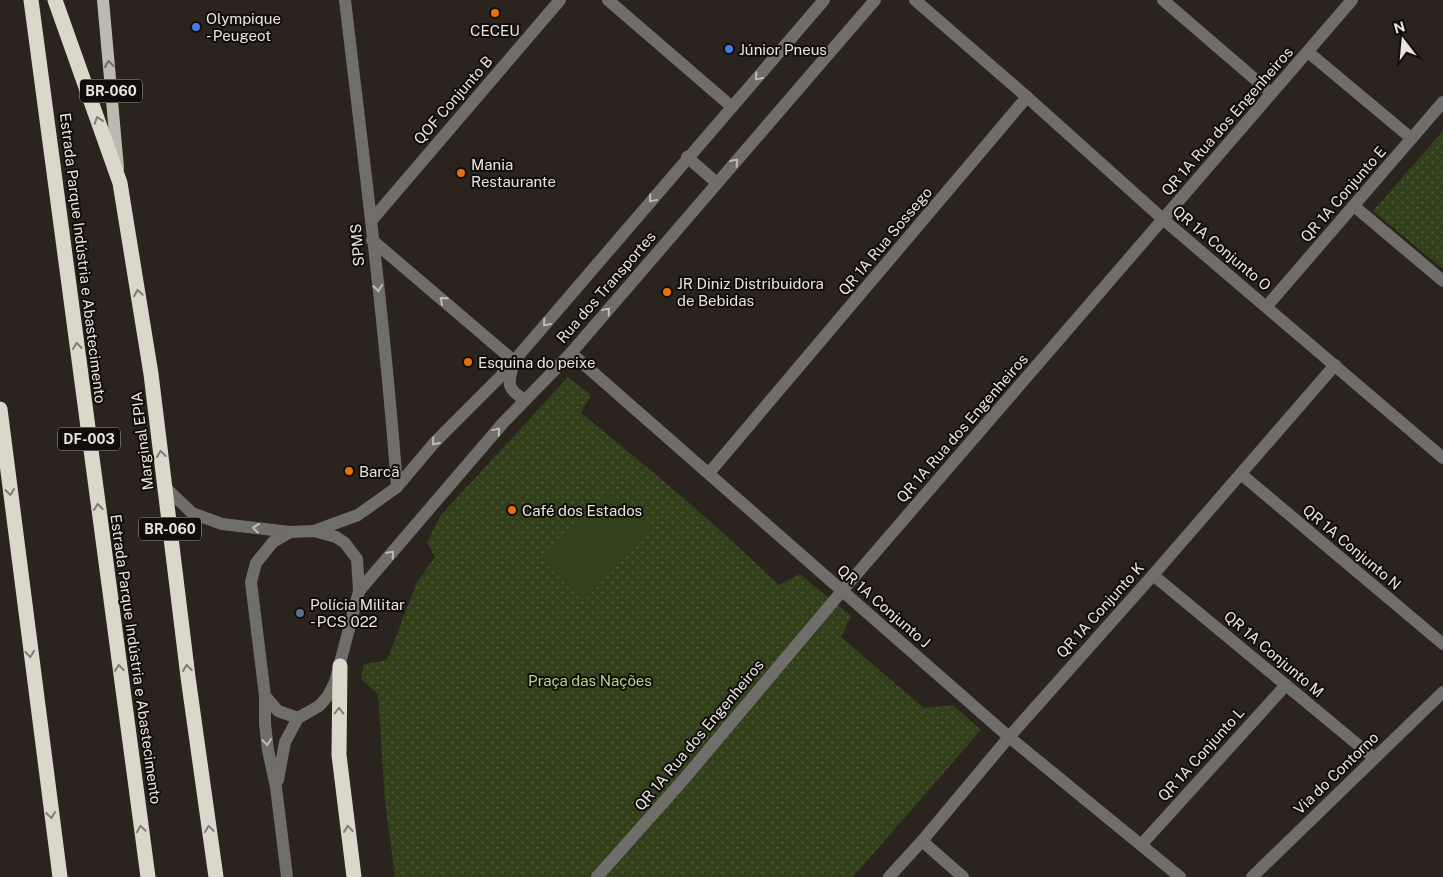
<svg xmlns="http://www.w3.org/2000/svg" width="1443" height="877" font-family="'Public Sans',sans-serif">
<style>
.grass{fill:url(#grass-dots)}
.garden{fill:#31401a}
.lines{fill:none;stroke-linecap:round;stroke-linejoin:round}
.minor{stroke:#706e6a;stroke-width:12}
.major{stroke:#bcb9af;stroke-width:12}
.highway{stroke:#dad7cb;stroke-width:15}
.oneway{stroke:#6f6c65}
.oneway2{stroke:#bfbbb7}
.oneway3{stroke:#807c75}
.food-dot{fill:#e8710a;stroke:#110d0b;stroke-width:2}
.shop-dot{fill:#3f7fe0;stroke:#110d0b;stroke-width:2}
.service-dot{fill:#5c6f8a;stroke:#110d0b;stroke-width:2}
.labels{text-anchor:middle;dominant-baseline:central;stroke-width:4;stroke-linejoin:round;paint-order:stroke}
.shield{fill:#110d0b;stroke:#a9a4a0;stroke-width:1}
.shield-label{font-size:14px;font-weight:bold;fill:#eae4e0}
.poi-label{font-size:15px;fill:#eae4e0;stroke:#110d0b;text-anchor:start}
.street-label{font-size:15px;fill:#eae4e0;stroke:#110d0b}
.park-label{font-size:15px;fill:#b6d988;stroke:#110d0b}
</style>
<defs>
<pattern id="grass-dots" width="8" height="8" patternUnits="userSpaceOnUse" patternTransform="scale(1.25)"><rect width="8" height="8" fill="#31401a"/><path d="M2 2h.1M6 6h.1" fill="none" stroke="#4f5b3b" stroke-width="1.8" stroke-linecap="round"/></pattern>
</defs>
<rect width="100%" height="100%" fill="#2b231d"/>
<!-- grass -->
<g class="grass">
<polygon points="1443,131 1443,269 1373,211"/>
<path d="M568 377 591 395 581 413C649 468 716 524 779 585L800 574 851 616 841 637 924 708 953 705 981 730 853 877H395L385 801 378 694 361 679 364 664 387 660 417 582 435 557 427 543 440 516Z"/>
</g>
<!-- garden -->
<polygon class="garden" points="608,490 650,528 587,598 545,560"/>
<g class="lines">
<!-- minor -->
<g class="minor">
<path d="M345 0C364 162 385 324 397 487"/>
<polyline points="608,0 732,107"/>
<polyline points="915,0 1027,97 1164,220 1443,458"/>
<polyline points="1163,0 1271,93"/>
<polyline points="1308,52 1411,138"/>
<polyline points="687,157 717,183"/>
<polyline points="1354,206 1443,281"/>
<polyline points="371,221 560,0"/>
<path d="M372 240 514 361C509 383 504 387 525 400"/>
<polyline points="1267,306 1443,102"/>
<polyline points="571,353 1009,737 1180,877"/>
<polyline points="709,473 1027,97"/>
<polyline points="1241,474 1443,644"/>
<polyline points="165,487 192,513 222,524 290,532"/>
<polyline points="314,531 358,515 397,487 435,442 501,376 824,0"/>
<polygon points="314,531 336,537 345,543 357,559 359,591 335,682 328,696 319,706 298,718 278,711 265,696 251,582 256,563 273,542 290,532"/>
<polyline points="1153,575 1374,758"/>
<polyline points="359,591 503,423 571,353 875,0"/>
<polyline points="265,696 265,724 268,750 276,787 287,877"/>
<polyline points="278,780 285,742 298,718"/>
<polyline points="922,841 963,877"/>
<polyline points="1141,845 1286,685"/>
<polyline points="597,877 684,779 842,591 1352,0"/>
<polyline points="889,877 922,841 1009,737 1153,575 1335,365"/>
<polyline points="1252,877 1443,692"/>
</g>
<!-- major -->
<polyline class="major" points="103,0 118,168"/>
<!-- highway -->
<g class="highway">
<polyline points="31,0 148,877"/>
<polyline points="55,0 120,183 151,374 188,677 216,877"/>
<polyline points="0,409 60,877"/>
<polyline points="340,666 339,755 354,877"/>
</g>
</g>
<!-- one-way arrows -->
<defs><path id="oneway-chevron" d="M-2-3.5L2.5 0L-2 3.5" fill="none" stroke-width="1.6" stroke-linecap="round" stroke-linejoin="round" transform="scale(1.25)"/></defs>
<use class="oneway" href="#oneway-chevron" transform="translate(109 64) rotate(-95)"/>
<g class="oneway2">
<use href="#oneway-chevron" transform="translate(758 77) rotate(131)"/>
<use href="#oneway-chevron" transform="translate(735 162) rotate(-49)"/>
<use href="#oneway-chevron" transform="translate(652 199) rotate(130)"/>
<use href="#oneway-chevron" transform="translate(378 288) rotate(84)"/>
<use href="#oneway-chevron" transform="translate(443 300) rotate(-139)"/>
<use href="#oneway-chevron" transform="translate(607 311) rotate(-49)"/>
<use href="#oneway-chevron" transform="translate(546 323) rotate(131)"/>
<use href="#oneway-chevron" transform="translate(497 431) rotate(-50)"/>
<use href="#oneway-chevron" transform="translate(435 442) rotate(132)"/>
<use href="#oneway-chevron" transform="translate(256 528) rotate(-173)"/>
<use href="#oneway-chevron" transform="translate(391 554) rotate(-49)"/>
<use href="#oneway-chevron" transform="translate(267 742) rotate(83)"/>
</g>
<g class="oneway3">
<use href="#oneway-chevron" transform="translate(98 120) rotate(-109)"/>
<use href="#oneway-chevron" transform="translate(138 293) rotate(-99)"/>
<use href="#oneway-chevron" transform="translate(77 346) rotate(-97)"/>
<use href="#oneway-chevron" transform="translate(161 454) rotate(-97)"/>
<use href="#oneway-chevron" transform="translate(10 492) rotate(83)"/>
<use href="#oneway-chevron" transform="translate(98 507) rotate(-97)"/>
<use href="#oneway-chevron" transform="translate(30 654) rotate(83)"/>
<use href="#oneway-chevron" transform="translate(119 668) rotate(-97)"/>
<use href="#oneway-chevron" transform="translate(187 668) rotate(-97)"/>
<use href="#oneway-chevron" transform="translate(339 711) rotate(-90)"/>
<use href="#oneway-chevron" transform="translate(51 815) rotate(83)"/>
<use href="#oneway-chevron" transform="translate(141 829) rotate(-98)"/>
<use href="#oneway-chevron" transform="translate(209 829) rotate(-98)"/>
<use href="#oneway-chevron" transform="translate(348 829) rotate(-97)"/>
</g>
<!-- markers -->
<g class="food-dot">
<circle cx="495" cy="13" r="5"/>
<circle cx="461" cy="173" r="5"/>
<circle cx="667" cy="292" r="5"/>
<circle cx="468" cy="362" r="5"/>
<circle cx="349" cy="471" r="5"/>
<circle cx="512" cy="510" r="5"/>
</g>
<g class="shop-dot">
<circle cx="196" cy="27" r="5"/>
<circle cx="729" cy="49" r="5"/>
</g>
<circle class="service-dot" cx="300" cy="613" r="5"/>
<g class="labels">
<!-- shield labels -->
<g class="shield">
<rect x="80" y="79.5" width="62" height="23" rx="4"/>
<rect x="58" y="427.5" width="62" height="23" rx="4"/>
<rect x="139" y="517.5" width="62" height="23" rx="4"/>
</g>
<g class="shield-label">
<text x="111" y="91">BR-060</text>
<text x="89" y="439">DF-003</text>
<text x="170" y="529">BR-060</text>
</g>
<!-- poi labels -->
<g class="poi-label">
<text x="206" y="18">Olympique<tspan x="206" dy="17">- Peugeot</tspan></text>
<text x="495" y="30" text-anchor="middle">CECEU</text>
<text x="739" y="49">Júnior Pneus</text>
<text x="471" y="164">Mania<tspan x="471" dy="17">Restaurante</tspan></text>
<text x="677" y="283">JR Diniz Distribuidora<tspan x="677" dy="17">de Bebidas</tspan></text>
<text x="478" y="362">Esquina do peixe</text>
<text x="359" y="471">Barcã</text>
<text x="522" y="510">Café dos Estados</text>
<text x="310" y="604">Polícia Militar<tspan x="310" dy="17">- PCS 022</tspan></text>
</g>
<!-- street labels -->
<g class="street-label">
<text transform="translate(453 100) rotate(-49)">QOF Conjunto B</text>
<text transform="translate(1227 121) rotate(-49)">QR 1A Rua dos Engenheiros</text>
<text transform="translate(1343 194) rotate(-49)">QR 1A Conjunto E</text>
<text transform="translate(885 241) rotate(-50)">QR 1A Rua Sossego</text>
<text transform="translate(357 245) rotate(-95)">SPMS</text>
<text transform="translate(1222 248) rotate(40)">QR 1A Conjunto O</text>
<text transform="translate(83 258) rotate(83)">Estrada Parque Indústria e Abastecimento</text>
<text transform="translate(606 287) rotate(-49)">Rua dos Transportes</text>
<text transform="translate(962 428) rotate(-49)">QR 1A Rua dos Engenheiros</text>
<text transform="translate(142 441) rotate(-97)">Marginal EPIA</text>
<text transform="translate(1352 547) rotate(40)">QR 1A Conjunto N</text>
<text transform="translate(884 606) rotate(41)">QR 1A Conjunto J</text>
<text transform="translate(1100 610) rotate(-48)">QR 1A Conjunto K</text>
<text transform="translate(1274 654) rotate(40)">QR 1A Conjunto M</text>
<text transform="translate(136 659) rotate(82)">Estrada Parque Indústria e Abastecimento</text>
<text transform="translate(699 735) rotate(-50)">QR 1A Rua dos Engenheiros</text>
<text transform="translate(1201 754) rotate(-48)">QR 1A Conjunto L</text>
<text transform="translate(1336 773) rotate(-44)">Via do Contorno</text>
</g>
<!-- park labels -->
<g class="park-label">
<text x="590" y="680">Praça das Nações</text>
</g>
</g>
<!-- north arrow -->
<g transform="translate(1403 40) rotate(344)" stroke="#110d0b" stroke-width="4" paint-order="stroke">
<path d="M0-4L9 19L0 12L-9 19Z" fill="#eae4e0"/>
<text y="-8" font-size="14" font-weight="bold" text-anchor="middle" fill="#eae4e0">N</text>
</g>
</svg>
